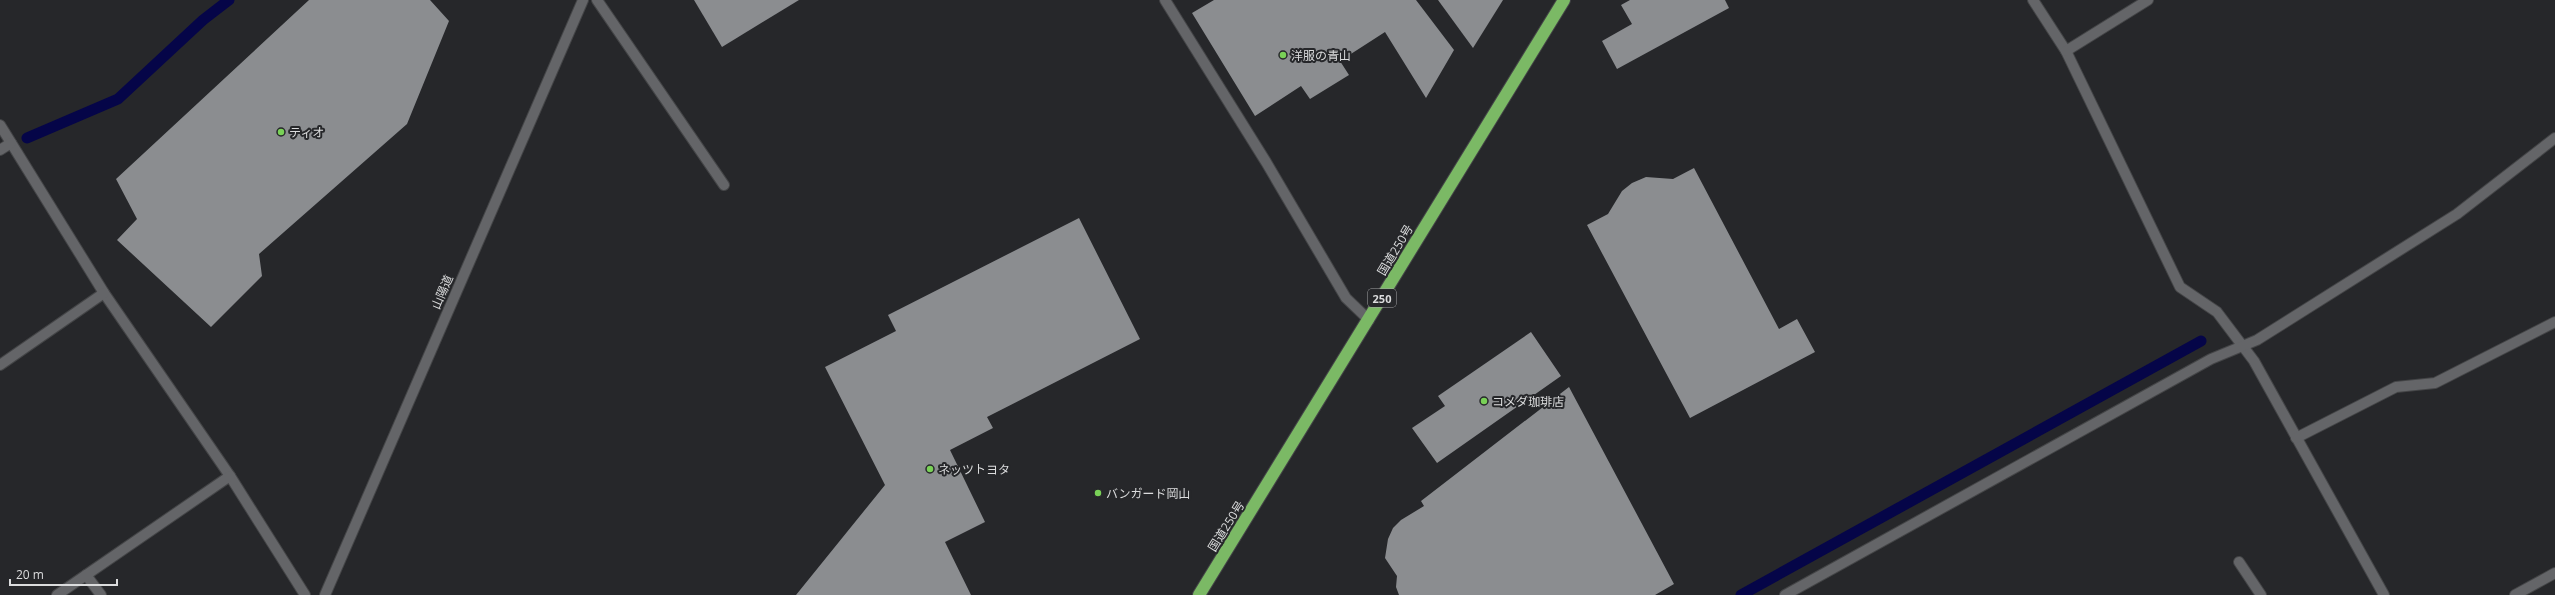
<svg xmlns="http://www.w3.org/2000/svg" width="2555" height="595" font-family="'Open Sans','Noto Sans JP',sans-serif">
<style>
.lines{fill:none;stroke-linecap:round;stroke-linejoin:round}
.stream{stroke:#050548;stroke-width:11}
.building{fill:#8b8d90}
.street-casing{stroke:#444547;stroke-width:12}
.highway-casing{stroke:#444547;stroke-width:14}
.street{stroke:#646568;stroke-width:10}
.highway{stroke:#7bb965;stroke-width:12}
.poi-dot{fill:#79d157;stroke:#26272a;stroke-width:1.5}
.labels{text-anchor:middle;dominant-baseline:central;stroke-width:4;stroke-linejoin:round;paint-order:stroke}
.shield{fill:#26272a;stroke:#a5a6a7;stroke-width:1}
.shield-label{font-size:11px;font-weight:bold;fill:#dbdcdd}
.poi-label{font-size:12px;fill:#dbdcdd;stroke:#26272a;text-anchor:start}
.street-label{font-size:12px;fill:#dbdcdd;stroke:#26272a}
</style>
<rect width="100%" height="100%" fill="#26272a"/>
<g class="lines">
<!-- stream -->
<g class="stream">
<polyline points="27,138 118,99 203,20 229,0"/>
<polyline points="1741,595 2201,341"/>
</g>
</g>
<!-- building -->
<g class="building">
<polygon points="309,0 430,0 449,21 407,124 259,254 262,276 211,327 117,240 137,219 116,179"/>
<polygon points="694,0 799,0 722,47"/>
<polygon points="1214,0 1416,0 1454,50 1426,98 1385,32 1340,61 1349,75 1310,99 1301,86 1255,116 1192,13"/>
<polygon points="1438,0 1503,0 1473,48"/>
<polygon points="1630,0 1725,0 1729,8 1617,69 1602,41 1632,24 1621,5"/>
<polygon points="1694,168 1779,329 1797,319 1815,352 1690,418 1587,225 1608,214 1622,191 1632,183 1646,177 1673,179"/>
<polygon points="1079,218 1140,339 987,417 993,428 950,450 985,522 945,542 971,595 796,595 885,485 825,367 896,331 888,315"/>
<polygon points="1531,332 1561,376 1437,463 1412,428 1445,406 1438,396"/>
<polygon points="1569,387 1674,584 1655,595 1399,595 1396,587 1397,576 1385,558 1388,539 1393,528 1401,520 1424,506 1421,501"/>
</g>
<g class="lines">
<defs>
<g id="street">
<polyline points="597,0 724,185"/>
<polyline points="1165,0 1266,162 1346,298 1369,320"/>
<polyline points="2033,0 2066,51 2180,287 2217,312 2254,361 2384,595"/>
<polyline points="2066,51 2148,0"/>
<polyline points="0,125 104,293 230,476 305,595"/>
<polyline points="0,150 11,143"/>
<polyline points="0,365 104,293"/>
<polyline points="2296,438 2396,387 2435,383 2555,322"/>
<polyline points="2239,562 2261,595"/>
<polyline points="86,575 101,595"/>
<polyline points="57,595 230,476"/>
<polyline points="325,595 583,0"/>
<polyline points="1785,595 2211,359 2257,340 2457,214 2555,138"/>
<polyline points="2515,595 2555,573"/>
</g>
<polyline id="highway" points="1199,595 1564,0"/>
</defs>
<!-- street casing -->
<use href="#street" class="street-casing"/>
<!-- highway casing -->
<use href="#highway" class="highway-casing"/>
<!-- street -->
<use href="#street" class="street"/>
<!-- highway -->
<use href="#highway" class="highway"/>
</g>
<!-- markers -->
<g class="poi-dot">
<circle cx="1283" cy="55" r="4"/>
<circle cx="281" cy="132" r="4"/>
<circle cx="1484" cy="401" r="4"/>
<circle cx="930" cy="469" r="4"/>
<circle cx="1098" cy="493" r="4"/>
</g>
<g class="labels">
<!-- shield labels -->
<rect class="shield" x="1368" y="289" width="28" height="18" rx="3"/>
<g class="shield-label">
<text x="1382" y="298">250</text>
</g>
<!-- poi labels -->
<g class="poi-label">
<text x="1291" y="55">洋服の青山</text>
<text x="289" y="132">ティオ</text>
<text x="1492" y="401">コメダ珈琲店</text>
<text x="938" y="469">ネッツトヨタ</text>
<text x="1106" y="493">バンガード岡山</text>
</g>
<!-- street labels -->
<g class="street-label">
<text transform="translate(1395 250) rotate(-59)">国道250号</text>
<text transform="translate(442 292) rotate(-67)">山陽道</text>
<text transform="translate(1226 526) rotate(-58)">国道250号</text>
</g>
</g>
<!-- scale -->
<path d="M10 579v6h107v-6" fill="none" stroke="#dbdcdd" stroke-width="2"/>
<text x="16" y="579" font-size="12" fill="#dbdcdd" stroke="#26272a" stroke-width="3" paint-order="stroke">20 m</text>
</svg>
